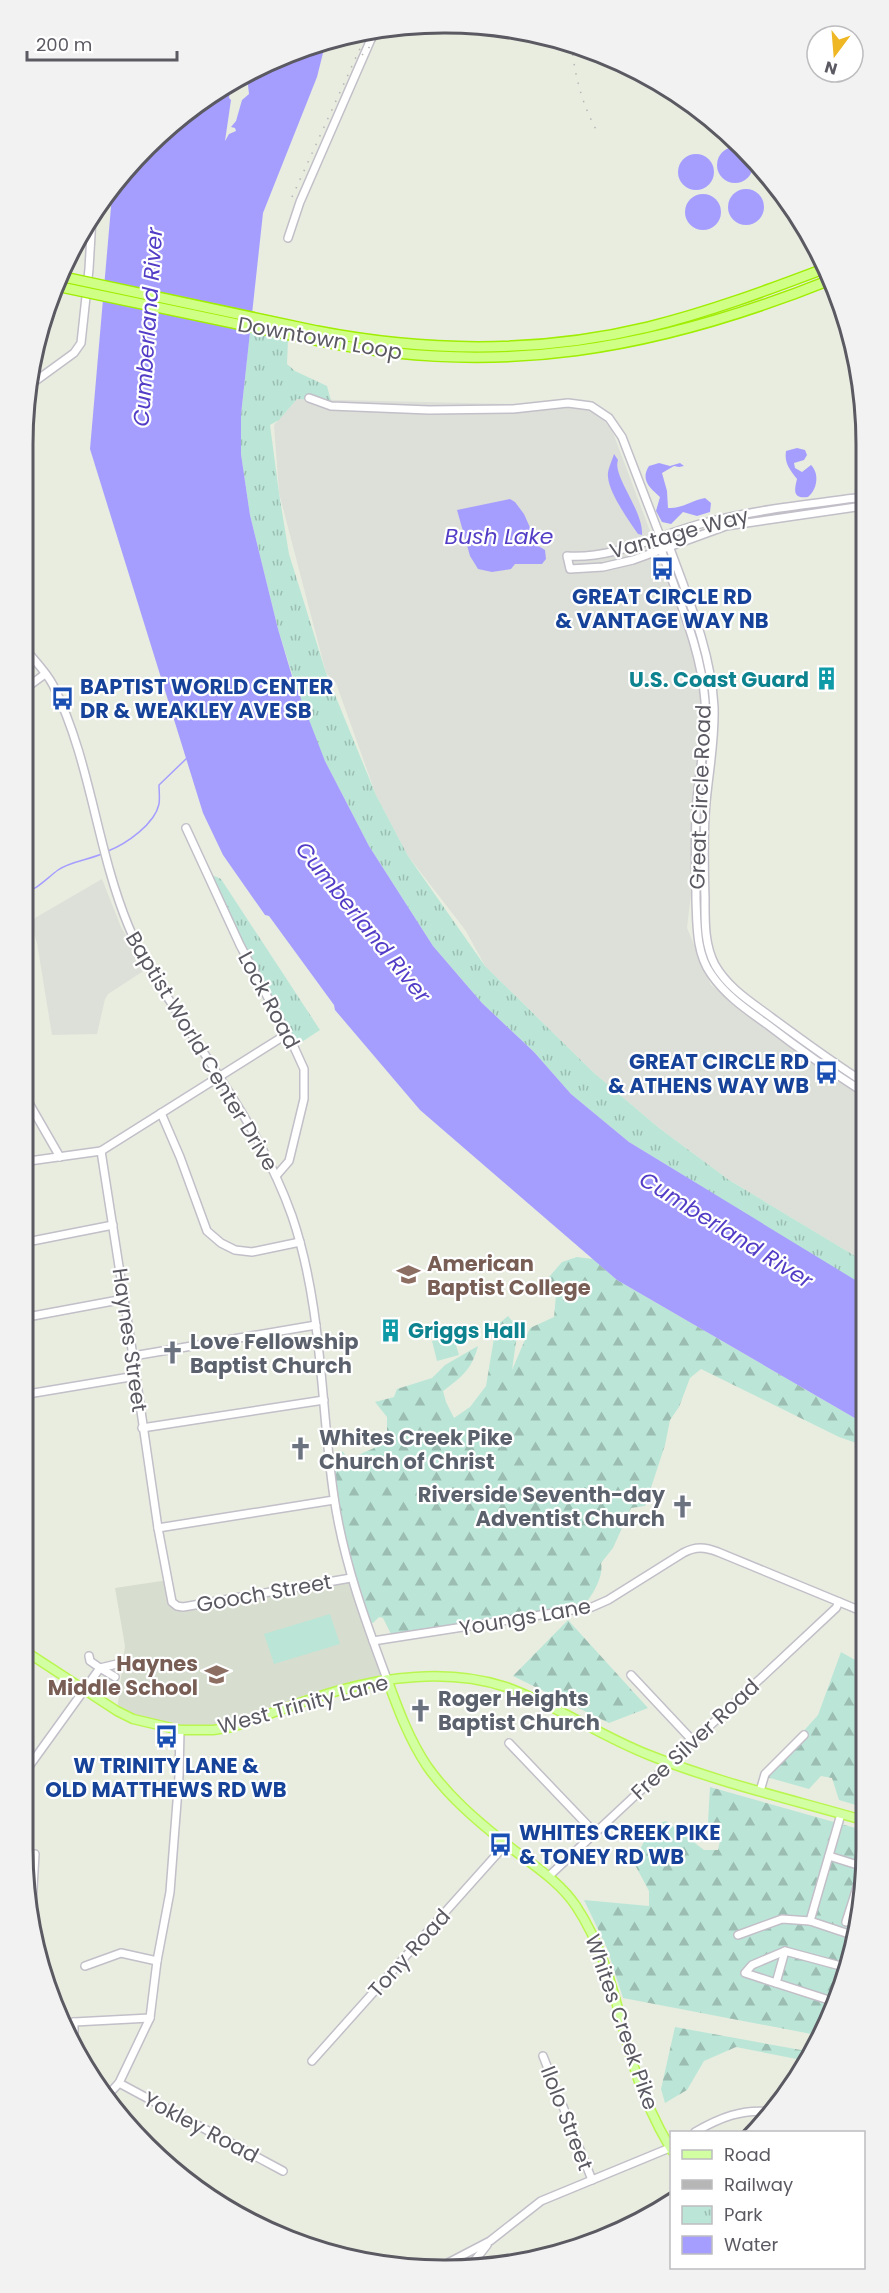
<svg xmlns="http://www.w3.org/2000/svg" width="889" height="2293" font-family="Poppins,sans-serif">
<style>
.industrial{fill:#dde0d8}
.education{fill:#d7ddcf}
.grass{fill:#bbe6d7}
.forest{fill:url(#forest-firs)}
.park{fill:url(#park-tufts)}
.water{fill:#a69eff}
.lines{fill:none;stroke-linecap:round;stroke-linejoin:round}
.stream{stroke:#a69eff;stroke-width:1.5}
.minor-casing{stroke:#c2bfc8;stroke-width:10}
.major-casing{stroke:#baf650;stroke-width:11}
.highway-casing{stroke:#9fed00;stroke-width:12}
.minor{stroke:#fff;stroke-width:7}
.major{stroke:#d3ffa3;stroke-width:8}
.highway{stroke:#d0ff85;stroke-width:9}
.rail{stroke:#b7b6b7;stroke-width:1.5;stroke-dasharray:1.5 8;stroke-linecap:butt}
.highway-bridge-casing{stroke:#9fed00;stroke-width:12;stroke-linecap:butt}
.highway-bridge{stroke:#d0ff85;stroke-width:9}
.labels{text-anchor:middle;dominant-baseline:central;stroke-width:4.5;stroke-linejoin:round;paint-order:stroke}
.street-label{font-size:21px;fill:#5b5962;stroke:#fff}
.transit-label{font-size:21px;font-weight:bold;fill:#164399;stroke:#fff}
.culture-label{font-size:21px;font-weight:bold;fill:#0d838f;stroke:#fff;text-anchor:end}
.education-label{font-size:21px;font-weight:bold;fill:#785e54;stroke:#fff;text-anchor:start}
.worship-label{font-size:21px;font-weight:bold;fill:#5b616d;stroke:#fff;text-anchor:start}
.water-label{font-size:22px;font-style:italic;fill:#523dc6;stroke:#fff}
.rim{fill:none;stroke:#5b5962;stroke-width:3}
</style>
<defs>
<pattern id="forest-firs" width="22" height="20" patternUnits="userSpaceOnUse" patternTransform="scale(1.5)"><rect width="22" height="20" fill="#bbe6d7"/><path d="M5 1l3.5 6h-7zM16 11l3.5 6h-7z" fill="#9bbdb2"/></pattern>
<pattern id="park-tufts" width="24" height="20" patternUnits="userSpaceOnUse" patternTransform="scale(1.5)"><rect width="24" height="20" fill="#bbe6d7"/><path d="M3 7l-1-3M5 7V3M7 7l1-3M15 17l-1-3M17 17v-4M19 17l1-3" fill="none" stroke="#9bbdb2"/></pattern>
</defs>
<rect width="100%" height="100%" fill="#e8ede0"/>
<!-- industrial -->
<g class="industrial">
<polygon points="297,399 591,406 612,430 714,701 687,928 711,985 769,1029 865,1096 865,1262 729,1180 659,1128 594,1073 485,966 466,931 408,856 376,795 336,683 326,673 279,493 274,425"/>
<polygon points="102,879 121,927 145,970 108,994 105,999 97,1034 52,1035 37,943 31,924 35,918"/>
</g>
<!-- education -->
<polygon class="education" points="351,1578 387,1679 233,1727 180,1730 117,1711 125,1646 115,1588 168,1580 177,1606"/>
<!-- grass -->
<g class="grass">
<polygon points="453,1335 459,1355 437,1361 432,1341"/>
<polygon points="330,1614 340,1644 274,1664 264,1634"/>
</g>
<!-- forest -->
<g class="forest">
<path d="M577 1257 593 1259 617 1280 865 1424V1446L839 1437 701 1369 690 1378 679 1407 670 1420 665 1445 645 1506 631 1508 613 1548 601 1563C604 1578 591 1597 582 1609L393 1638 383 1618 379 1617 373 1623 369 1621C367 1605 360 1591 351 1578L329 1460 342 1451 349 1459 381 1445 387 1431V1417L375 1402 394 1397 397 1389 432 1378 445 1365 478 1346C472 1369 462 1377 443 1391L446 1402 454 1418 470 1407 486 1386 496 1326 508 1316 518 1328 512 1370 530 1328 554 1317 556 1295 543 1284 562 1262Z"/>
<polygon points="568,1620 648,1708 609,1723 513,1676"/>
<polygon points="841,1652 866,1666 866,1808 839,1800 832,1778 821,1776 809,1789 763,1776 818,1715"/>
<polygon points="710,1787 866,1831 866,1849 852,1958 822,2036 623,1998 607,1948 584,1900 649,1906 649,1891 634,1863 651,1826 666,1821 704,1850 718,1850 720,1841 708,1822"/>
<polygon points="675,2027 812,2052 807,2061 736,2047 704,2061 687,2090 665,2103 661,2089"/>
</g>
<!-- park -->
<g class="park">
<polygon points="250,332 288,340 287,364 295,371 327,386 331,401 297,399 279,420 270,425 279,493 289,554 326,673 376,795 408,856 485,966 594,1073 659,1128 729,1180 865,1262 865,1287 629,1142 571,1094 534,1052 482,1003 433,946 369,846 325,761 304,712 278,629 250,515 241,454 241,415"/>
<polygon points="206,861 212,875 221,879 320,1030 294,1047 203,862"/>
</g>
<!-- water -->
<g class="water">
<polygon points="326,41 317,77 263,213 241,415 241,454 250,515 278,629 292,676 325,761 369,846 433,946 482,1003 534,1052 571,1094 629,1142 865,1286 865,1424 617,1280 420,1110 335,1010 334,1005 269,916 265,915 223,855 203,813 90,449 113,184 167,127 236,78 235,84 231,85 229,98 231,100 225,141 229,134 236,131 235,128 231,127 236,121 242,100 249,94 248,85 252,70 303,47 302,51 310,53 312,44"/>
<circle cx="735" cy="165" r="18"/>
<circle cx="696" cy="172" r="18"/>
<circle cx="746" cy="207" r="18"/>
<circle cx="703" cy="212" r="18"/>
<path d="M797 448 805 450 807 455 804 460 794 463 795 468 802 472 811 465C820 474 817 490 808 497 793 499 794 491 797 479 790 470 784 463 786 451Z"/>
<path d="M614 454 618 460C612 476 644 511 642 535L638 534C629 521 609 493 608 477 607 470 612 461 614 454Z"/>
<path d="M659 463 670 466 680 463 684 466 679 467 674 466 662 473 667 491 668 508C681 509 693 500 705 498L711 503 710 512 697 516 683 512 671 524 662 522 656 511 660 497C650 488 640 480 649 466Z"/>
<polygon points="510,499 515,502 524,514 532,532 535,544 545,550 546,559 542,564 515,564 511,569 492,572 478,569 470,556 457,510"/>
</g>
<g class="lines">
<!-- stream -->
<g class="stream">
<path d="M108 851C126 844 155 824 159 804 160 798 159 791 159 785L187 758"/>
<path d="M22 894C38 889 46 879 58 870 71 861 89 860 104 853"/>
</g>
<defs>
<g id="minor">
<polyline points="288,238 300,202 375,30"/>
<polyline points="30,385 74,353 81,343 89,269 92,217"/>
<path d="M309 398 331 406 429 410 513 409 568 403 591 406 609 418 622 437 660 536 661 549C678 599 701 648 705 701 707 735 700 767 697 800 694 833 696 866 696 900 697 925 696 953 711 974 726 996 747 1010 768 1025 799 1049 832 1072 865 1093"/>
<path d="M863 497C809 504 753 510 700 524 656 536 614 559 567 556L570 569 603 567 633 560 726 526 863 506"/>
<path d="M660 536 669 546C688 598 711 651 714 707 715 740 709 770 706 802 703 834 704 866 705 898 705 920 704 944 715 965 728 988 751 1002 771 1017 802 1040 832 1062 865 1083"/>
<path d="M22 645C32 658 46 671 53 685 91 761 96 847 128 925 142 960 163 990 183 1021 224 1084 267 1145 292 1216 323 1307 320 1403 334 1497 343 1560 365 1620 387 1679"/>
<polyline points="22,691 45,674"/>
<polyline points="186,828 240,945 294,1047 304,1069 304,1099 289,1161 276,1176"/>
<polyline points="22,1091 60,1157"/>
<polyline points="161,1113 180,1157 207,1231 221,1243 235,1250 252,1252 300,1242"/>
<polyline points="101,1151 133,1356 158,1528 172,1602 177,1606 183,1607 351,1578"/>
<polyline points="22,1162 101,1151 287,1034"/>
<polyline points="22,1243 113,1225"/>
<polyline points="22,1318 124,1299"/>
<polyline points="133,1356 316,1325"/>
<polyline points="22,1395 136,1376"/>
<polyline points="142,1428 324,1400"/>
<polyline points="158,1528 334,1500"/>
<path d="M373 1641 592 1607 608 1600 683 1553C696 1546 705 1547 718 1552L866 1613"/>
<polyline points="89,1656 90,1661 100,1668 121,1663"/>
<polyline points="631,1675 693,1741"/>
<polyline points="509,1743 595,1833"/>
<polyline points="22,1771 30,1765 100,1668 115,1677"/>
<polyline points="760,1791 765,1774 804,1735"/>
<polyline points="841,1814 810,1921 855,1936"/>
<polyline points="829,1856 864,1867"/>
<polyline points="549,1876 836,1608 839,1602"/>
<polyline points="32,1905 35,1854"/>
<polyline points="846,1922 859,1881 863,1877"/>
<polyline points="738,1935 782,1919 810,1921"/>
<polyline points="85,1966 121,1953 157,1961"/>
<polyline points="776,1983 785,1951"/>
<polyline points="835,2002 745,1973 752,1965 785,1951 848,1968"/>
<polyline points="63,2025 74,2022 150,2018"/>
<polyline points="70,2040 74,2033 74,2022"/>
<polyline points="543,2056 592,2180"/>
<polyline points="312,2061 506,1844"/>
<polyline points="119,2083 283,2171"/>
<polyline points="106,2097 119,2083 150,2018 157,1961 170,1892 179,1776 180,1730"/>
<path d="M695 2132C719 2118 743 2108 772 2112"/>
<polyline points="472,2264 487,2245"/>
<polyline points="444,2265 490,2241 541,2201 672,2147"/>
</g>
<g id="major">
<path d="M22 1649 117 1711 133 1719 180 1730H213L233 1727C293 1706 352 1680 416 1677 446 1675 478 1678 506 1687 556 1705 600 1736 649 1755 719 1783 794 1800 866 1821"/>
<path d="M387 1679C398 1709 409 1739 427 1766 448 1796 476 1820 505 1843 529 1863 558 1879 576 1906 608 1954 617 2009 633 2064 642 2094 656 2124 672 2151"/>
</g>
<g id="highway">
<path d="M317 331C426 352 540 353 648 327 709 312 768 290 826 268"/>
<path d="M314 340C498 379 658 349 830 280"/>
</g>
</defs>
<!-- minor casing -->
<use href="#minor" class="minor-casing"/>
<!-- major casing -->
<use href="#major" class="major-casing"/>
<!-- highway casing -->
<use href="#highway" class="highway-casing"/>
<!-- minor -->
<use href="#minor" class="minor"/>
<!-- major -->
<use href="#major" class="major"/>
<!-- highway -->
<use href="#highway" class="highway"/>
<!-- rail -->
<g class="rail">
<path d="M572 45C574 75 583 107 598 133"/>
<polyline points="362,55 389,26"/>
<polyline points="628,70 634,78"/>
<polyline points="292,197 368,31"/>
</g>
<defs>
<g id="highway-bridge">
<polyline points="59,276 317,331"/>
<polyline points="56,286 314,340"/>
</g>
</defs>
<!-- highway-bridge casing -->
<use href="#highway-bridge" class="highway-bridge-casing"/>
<!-- highway-bridge -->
<use href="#highway-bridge" class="highway-bridge"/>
</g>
<!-- icons -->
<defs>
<symbol id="bus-bare" viewBox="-9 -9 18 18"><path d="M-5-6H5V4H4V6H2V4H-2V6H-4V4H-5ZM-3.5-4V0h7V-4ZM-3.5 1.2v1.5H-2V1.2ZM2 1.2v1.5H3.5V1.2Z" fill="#1a4fb4" stroke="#fff" stroke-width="2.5" paint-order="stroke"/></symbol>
<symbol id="building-bare" viewBox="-9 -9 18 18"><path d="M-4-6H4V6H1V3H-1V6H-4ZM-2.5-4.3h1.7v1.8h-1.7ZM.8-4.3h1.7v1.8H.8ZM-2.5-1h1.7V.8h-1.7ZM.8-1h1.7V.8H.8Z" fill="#0f9aa8" stroke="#fff" stroke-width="2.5" paint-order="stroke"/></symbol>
<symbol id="school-bare" viewBox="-9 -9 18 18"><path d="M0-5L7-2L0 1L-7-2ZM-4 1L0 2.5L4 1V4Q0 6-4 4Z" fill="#8d6e63" stroke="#fff" stroke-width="2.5" paint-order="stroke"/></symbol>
<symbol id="church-bare" viewBox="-9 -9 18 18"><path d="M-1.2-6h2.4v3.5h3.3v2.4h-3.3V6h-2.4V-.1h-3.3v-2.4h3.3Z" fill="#6b7280" stroke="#fff" stroke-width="2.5" paint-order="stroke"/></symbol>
</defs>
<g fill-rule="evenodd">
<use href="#bus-bare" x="646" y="552" width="33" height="33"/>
<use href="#building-bare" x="810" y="662" width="33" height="33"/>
<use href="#bus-bare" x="46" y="682" width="33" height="33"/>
<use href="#bus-bare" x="810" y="1056" width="33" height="33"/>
<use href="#school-bare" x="392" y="1258" width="33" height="33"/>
<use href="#building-bare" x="374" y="1314" width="33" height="33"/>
<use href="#church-bare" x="156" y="1336" width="33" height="33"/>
<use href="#church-bare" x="284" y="1432" width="33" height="33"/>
<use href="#church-bare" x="666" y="1490" width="33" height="33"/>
<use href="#school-bare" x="200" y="1658" width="33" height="33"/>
<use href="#church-bare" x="404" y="1694" width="33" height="33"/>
<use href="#bus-bare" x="150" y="1720" width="33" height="33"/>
<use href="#bus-bare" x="484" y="1828" width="33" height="33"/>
</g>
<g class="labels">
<!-- street labels -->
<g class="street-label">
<text transform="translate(320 338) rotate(10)">Downtown Loop</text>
<text transform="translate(679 533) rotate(-15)">Vantage Way</text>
<text transform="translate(700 797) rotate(-88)">Great Circle Road</text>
<text transform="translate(269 1000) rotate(62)">Lock Road</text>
<text transform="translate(202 1051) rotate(59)">Baptist World Center Drive</text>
<text transform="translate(130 1340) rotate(82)">Haynes Street</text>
<text transform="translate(264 1593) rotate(-10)">Gooch Street</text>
<text transform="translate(525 1617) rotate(-10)">Youngs Lane</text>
<text transform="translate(303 1704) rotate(-15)">West Trinity Lane</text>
<text transform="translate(695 1739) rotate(-43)">Free Silver Road</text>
<text transform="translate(409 1953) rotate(-48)">Tony Road</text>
<text transform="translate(622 2022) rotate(71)">Whites Creek Pike</text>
<text transform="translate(567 2118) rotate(69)">Ilolo Street</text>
<text transform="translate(201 2127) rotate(28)">Yokley Road</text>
</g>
<!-- transit labels -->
<g class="transit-label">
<text x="662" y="596">GREAT CIRCLE RD<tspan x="662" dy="24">&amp; VANTAGE WAY NB</tspan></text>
<text x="80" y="686" text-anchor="start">BAPTIST WORLD CENTER<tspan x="80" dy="24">DR &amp; WEAKLEY AVE SB</tspan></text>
<text x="809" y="1061" text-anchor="end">GREAT CIRCLE RD<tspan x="809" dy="24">&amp; ATHENS WAY WB</tspan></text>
<text x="166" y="1765">W TRINITY LANE &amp;<tspan x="166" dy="24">OLD MATTHEWS RD WB</tspan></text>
<text x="519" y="1832" text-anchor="start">WHITES CREEK PIKE<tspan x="519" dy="24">&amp; TONEY RD WB</tspan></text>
</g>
<!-- culture labels -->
<g class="culture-label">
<text x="809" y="679">U.S. Coast Guard</text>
<text x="408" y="1330" text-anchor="start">Griggs Hall</text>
</g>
<!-- education labels -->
<g class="education-label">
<text x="427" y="1263">American<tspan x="427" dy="24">Baptist College</tspan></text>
<text x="198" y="1663" text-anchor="end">Haynes<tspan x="198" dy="24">Middle School</tspan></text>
</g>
<!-- worship labels -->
<g class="worship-label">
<text x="190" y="1341">Love Fellowship<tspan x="190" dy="24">Baptist Church</tspan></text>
<text x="319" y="1437">Whites Creek Pike<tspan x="319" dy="24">Church of Christ</tspan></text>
<text x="665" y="1494" text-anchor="end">Riverside Seventh-day<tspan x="665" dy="24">Adventist Church</tspan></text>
<text x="438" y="1698">Roger Heights<tspan x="438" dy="24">Baptist Church</tspan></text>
</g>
<!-- water labels -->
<g class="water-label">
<text transform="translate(148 327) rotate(-86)">Cumberland River</text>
<text x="499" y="536">Bush Lake</text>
<text transform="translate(363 922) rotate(51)">Cumberland River</text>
<text transform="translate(726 1230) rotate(32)">Cumberland River</text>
</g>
</g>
<!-- crop -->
<path d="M0 0H889V2293H0ZM444 33H445A411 411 0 0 1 856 444V1849A411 411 0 0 1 445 2260H444A411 411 0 0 1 33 1849V444A411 411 0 0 1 444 33Z" fill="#f2f2f2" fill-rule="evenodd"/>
<path class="rim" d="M444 33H445A411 411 0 0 1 856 444V1849A411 411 0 0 1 445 2260H444A411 411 0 0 1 33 1849V444A411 411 0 0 1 444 33Z"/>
<!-- legend -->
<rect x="670" y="2131" width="195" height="138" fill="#ffffff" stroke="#bdbdc0" stroke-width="1.5"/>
<rect x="682" y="2150" width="30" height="9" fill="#d3ffa3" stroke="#bdbdc0" stroke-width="1.5"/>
<text x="724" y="2161" font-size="18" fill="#5b5962">Road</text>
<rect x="682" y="2180" width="30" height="9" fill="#b7b6b7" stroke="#bdbdc0" stroke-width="1.5"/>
<text x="724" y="2191" font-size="18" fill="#5b5962">Railway</text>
<rect x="682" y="2206" width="30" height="18" fill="url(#park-tufts)" stroke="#bdbdc0" stroke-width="1.5"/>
<text x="724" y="2221" font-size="18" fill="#5b5962">Park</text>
<rect x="682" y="2236" width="30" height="18" fill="#a69eff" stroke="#bdbdc0" stroke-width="1.5"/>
<text x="724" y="2251" font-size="18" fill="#5b5962">Water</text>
<!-- north arrow -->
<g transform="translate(835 54) rotate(196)"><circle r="28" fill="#ffffff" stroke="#bdbdc0" stroke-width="1.5"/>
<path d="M0-4.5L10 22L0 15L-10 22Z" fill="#efb724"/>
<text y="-9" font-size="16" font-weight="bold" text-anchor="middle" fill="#5b5962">N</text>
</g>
<!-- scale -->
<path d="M27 51v9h150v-9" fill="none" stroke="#5b5962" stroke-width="3"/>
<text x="36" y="51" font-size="18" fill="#5b5962" stroke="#ffffff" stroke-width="4.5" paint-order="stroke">200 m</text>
</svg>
